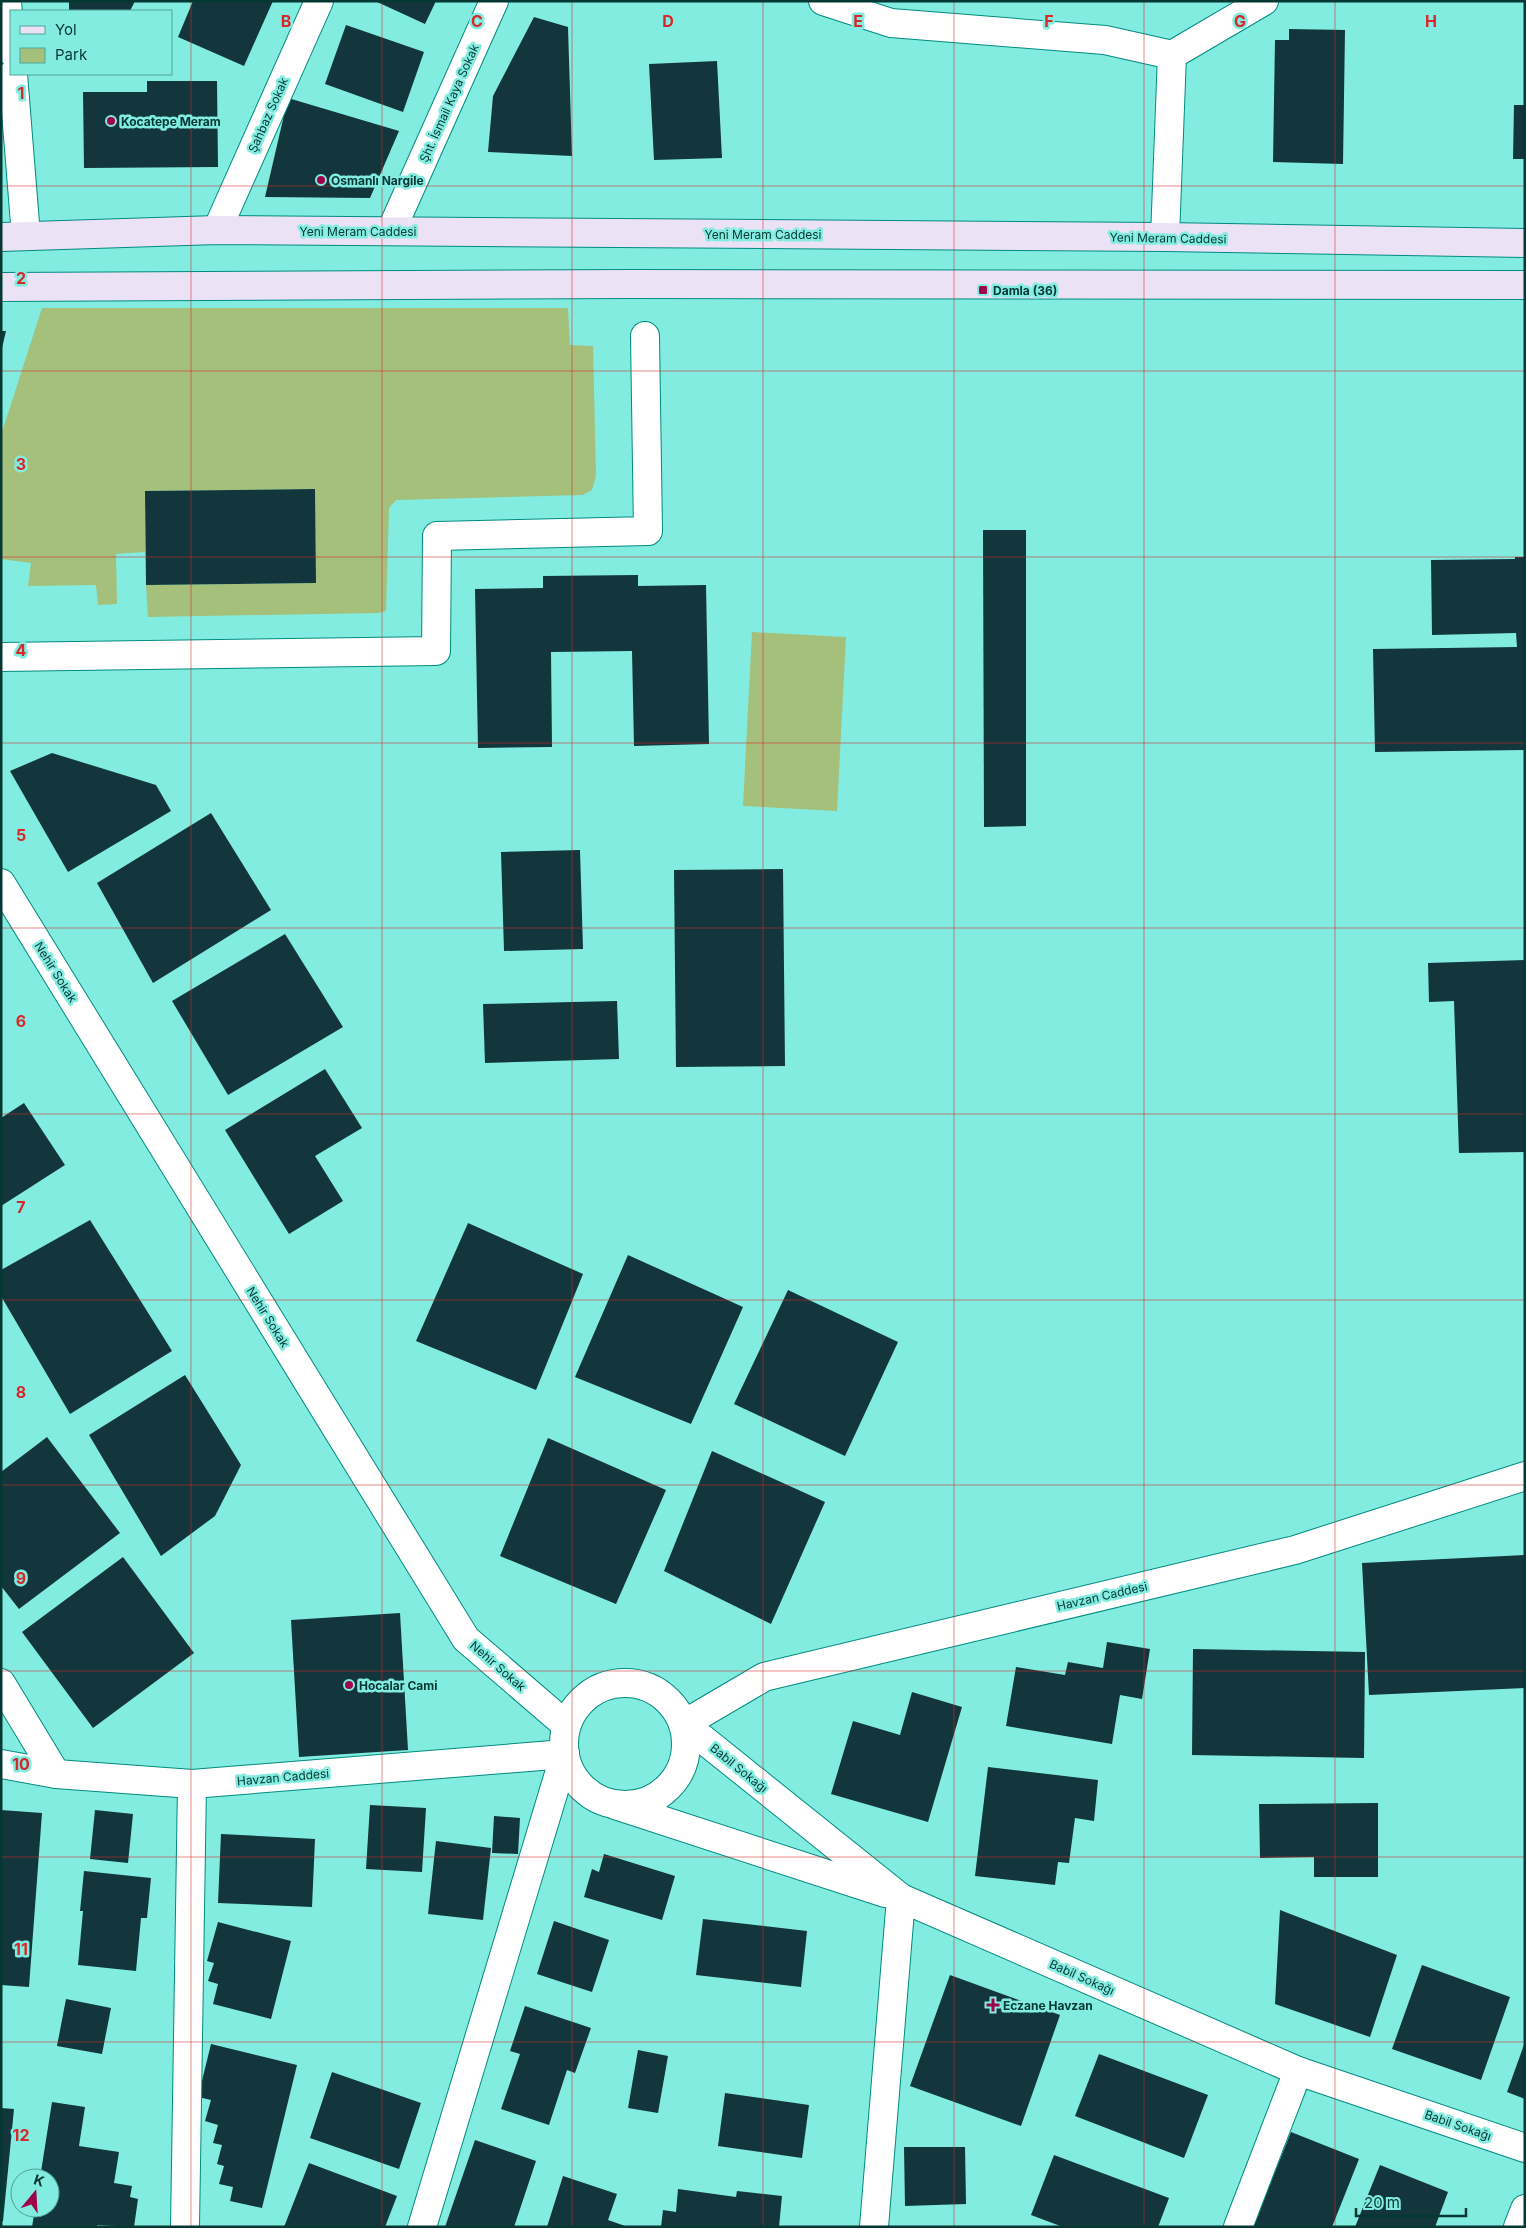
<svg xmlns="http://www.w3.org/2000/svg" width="1526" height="2228" font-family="Inter,sans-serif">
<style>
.green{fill:#a4c07b}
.building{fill:#12363b}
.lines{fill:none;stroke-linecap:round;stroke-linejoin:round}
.minor-casing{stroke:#008b81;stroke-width:30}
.tertiary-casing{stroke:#008b81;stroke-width:30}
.secondary-casing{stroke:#008b81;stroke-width:30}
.minor{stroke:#fff;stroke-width:28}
.tertiary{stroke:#fff;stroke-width:28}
.secondary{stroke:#ece2f6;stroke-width:28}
.grid{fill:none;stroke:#d62828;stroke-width:1;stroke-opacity:0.55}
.poi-dot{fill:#9e0145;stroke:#83ece1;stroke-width:2}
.labels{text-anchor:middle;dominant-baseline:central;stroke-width:5;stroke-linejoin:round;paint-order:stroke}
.street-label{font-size:12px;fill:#053733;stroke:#83ece1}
.poi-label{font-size:12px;font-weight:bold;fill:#053733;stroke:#83ece1;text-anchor:start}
.grid-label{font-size:16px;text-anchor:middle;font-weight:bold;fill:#d62828;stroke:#83ece1;stroke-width:5;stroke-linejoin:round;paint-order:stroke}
</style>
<rect width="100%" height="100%" fill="#83ece1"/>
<!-- green -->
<g class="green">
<polygon points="42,308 568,308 570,345 593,346 596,476 592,490 583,495 396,500 389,508 386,611 378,613 148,617 146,585 316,583 315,489 145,491 145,552 116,554 117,604 98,605 96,585 28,586 31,563 1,559 1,435"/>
<polygon points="752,632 846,637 837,811 743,806"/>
</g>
<!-- building -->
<g class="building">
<polygon points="69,1 135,1 130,11 69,11"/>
<polygon points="193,1 273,1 244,66 178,37"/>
<polygon points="375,1 436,1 425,24"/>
<polygon points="534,17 568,27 572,156 488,152 493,96"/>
<polygon points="346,25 424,52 403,112 325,84"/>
<polygon points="1289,29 1345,30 1343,164 1273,162 1275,40 1289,40"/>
<polygon points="717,61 722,158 654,160 649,64"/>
<polygon points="147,81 217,81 218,167 84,168 83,92 147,92"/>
<polygon points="288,98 399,131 370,198 265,197"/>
<polygon points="1514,105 1525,105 1525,159 1513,159"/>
<polygon points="1,331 6,331 2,348 1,348"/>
<polygon points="315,489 316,583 146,585 145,491"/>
<polygon points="983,530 1026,530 1026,826 984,827"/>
<polygon points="1515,557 1525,557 1525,750 1375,752 1373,649 1517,647 1516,633 1432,635 1431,560 1515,559"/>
<polygon points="638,575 638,586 706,585 709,744 634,746 632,651 551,652 552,747 478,748 475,589 543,588 543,576"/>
<polygon points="52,753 156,785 171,811 68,872 10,771"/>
<polygon points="211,813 271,910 153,983 97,883"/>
<polygon points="580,850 583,949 504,951 501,852"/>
<polygon points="783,869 785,1066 676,1067 674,870"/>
<polygon points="285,934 343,1027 228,1095 172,1001"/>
<polygon points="1525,960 1525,1152 1459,1153 1454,1001 1429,1002 1428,963"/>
<polygon points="617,1001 619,1059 485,1063 483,1004"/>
<polygon points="325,1069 362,1128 315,1156 343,1201 289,1234 225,1130"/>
<polygon points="24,1103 65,1165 1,1206 1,1118"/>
<polygon points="90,1220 172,1351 70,1414 1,1296 1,1270"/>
<polygon points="468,1223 583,1274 536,1390 416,1341"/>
<polygon points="628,1255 743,1307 691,1424 575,1377"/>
<polygon points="788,1290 898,1342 845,1456 734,1404"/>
<polygon points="185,1375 241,1465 215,1516 161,1556 89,1435"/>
<polygon points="47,1437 120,1533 19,1609 1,1586 1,1472"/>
<polygon points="548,1438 666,1490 616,1604 500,1556"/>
<polygon points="712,1451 825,1502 771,1624 664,1571"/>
<polygon points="1525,1555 1525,1688 1369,1695 1362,1563"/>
<polygon points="123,1557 194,1653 93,1728 22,1632"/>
<polygon points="400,1613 408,1750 299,1757 291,1620"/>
<polygon points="1107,1642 1150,1649 1142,1699 1120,1695 1112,1744 1006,1726 1016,1667 1065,1675 1068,1662 1103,1668"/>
<polygon points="1193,1649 1365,1652 1364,1758 1192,1755"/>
<polygon points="912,1692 962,1707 928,1822 831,1794 853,1721 900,1735"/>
<polygon points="988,1767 1098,1780 1094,1821 1075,1818 1069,1863 1058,1862 1055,1885 975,1876"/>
<polygon points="1378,1803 1378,1877 1314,1877 1314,1857 1260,1858 1259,1804"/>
<polygon points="370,1805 426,1808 422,1872 366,1869"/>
<polygon points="1,1810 42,1813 29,1987 1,1985"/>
<polygon points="95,1810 133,1814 128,1863 90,1859"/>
<polygon points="494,1816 520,1818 518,1854 492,1853"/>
<polygon points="221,1834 315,1839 312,1907 218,1903"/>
<polygon points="436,1841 491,1848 483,1920 428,1914"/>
<polygon points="604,1854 675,1876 662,1920 584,1897 592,1869 599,1872"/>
<polygon points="84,1871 151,1878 147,1918 141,1918 136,1971 78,1965 83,1911 80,1911"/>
<polygon points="1280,1910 1397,1955 1370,2037 1275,2004"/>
<polygon points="703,1919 807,1931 801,1987 696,1975"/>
<polygon points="554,1921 609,1940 592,1992 537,1974"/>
<polygon points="218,1922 291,1941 271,2019 213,2004 218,1984 208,1981 214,1963 207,1961"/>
<polygon points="1422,1965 1510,1997 1481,2080 1392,2049"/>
<polygon points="950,1975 1060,2015 1021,2126 910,2086"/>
<polygon points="66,1999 111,2008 102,2054 57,2046"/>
<polygon points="525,2006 591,2028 575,2073 567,2070 549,2125 501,2109 520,2054 510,2051"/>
<polygon points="1525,2042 1525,2099 1507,2092"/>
<polygon points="211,2044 297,2065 262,2208 230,2201 233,2187 219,2184 224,2166 217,2164 222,2145 213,2143 218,2125 205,2121 211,2100 198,2097"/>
<polygon points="638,2050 668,2056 658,2113 628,2108"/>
<polygon points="1099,2054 1208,2095 1184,2158 1075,2116"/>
<polygon points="332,2072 421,2103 399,2169 310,2138"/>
<polygon points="725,2093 809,2105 802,2158 718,2146"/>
<polygon points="52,2102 85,2107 79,2146 119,2152 114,2183 132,2186 130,2197 138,2199 134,2227 97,2225 97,2227 32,2227 35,2208 50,2208 50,2178 40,2178"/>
<polygon points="1,2108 14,2109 3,2221 1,2221"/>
<polygon points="1291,2132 1359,2159 1332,2227 1253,2227"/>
<polygon points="475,2140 536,2161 514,2227 445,2227"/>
<polygon points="904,2147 965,2147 966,2204 905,2206"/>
<polygon points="1054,2155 1169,2198 1158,2227 1063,2227 1031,2215"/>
<polygon points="309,2163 397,2196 385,2227 284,2227"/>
<polygon points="1380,2165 1448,2192 1435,2227 1355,2227"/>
<polygon points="563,2176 617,2194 608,2220 628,2227 547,2227"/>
<polygon points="678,2189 736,2197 737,2191 782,2196 779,2227 661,2227 663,2210 676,2212"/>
</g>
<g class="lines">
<defs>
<g id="minor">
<polyline points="7,1 11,51"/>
<polyline points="823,1 891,23 1105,40 1172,55"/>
<polyline points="13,74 26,236"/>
<polyline points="217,230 319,1"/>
<polyline points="391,231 494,1"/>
<polyline points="1165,237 1172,55 1264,1"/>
<polyline points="1,657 436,651 437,536 648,531 645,336"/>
<polyline points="1,883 466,1639 566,1725"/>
<polyline points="1,1683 56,1774"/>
<polyline points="684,1724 901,1898 1298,2071 1525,2148"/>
<polyline points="615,1805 885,1893"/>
<polyline points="185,2227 192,1784"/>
<polyline points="422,2227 565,1754"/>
<polyline points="874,2227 901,1898"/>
<polyline points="1238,2227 1298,2071"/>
<polyline points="1518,2227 1525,2209"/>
</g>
<g id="tertiary">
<circle cx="625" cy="1744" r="61"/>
<polyline points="684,1724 764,1677 1295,1550 1525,1476"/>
<polyline points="1,1764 56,1774 192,1784 565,1754"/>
</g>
<g id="secondary">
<polyline points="1,237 217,230 1165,237 1525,243"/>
<polyline points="1,287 633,284 1525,285"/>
</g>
</defs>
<!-- minor casing -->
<use href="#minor" class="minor-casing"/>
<!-- tertiary casing -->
<use href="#tertiary" class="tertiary-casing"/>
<!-- secondary casing -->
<use href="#secondary" class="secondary-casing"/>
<!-- minor -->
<use href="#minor" class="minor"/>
<!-- tertiary -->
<use href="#tertiary" class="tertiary"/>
<!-- secondary -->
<use href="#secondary" class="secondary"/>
</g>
<!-- grid -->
<path class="grid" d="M191 1V2227M382 1V2227M572 1V2227M763 1V2227M954 1V2227M1144 1V2227M1335 1V2227M1 186H1525M1 371H1525M1 557H1525M1 743H1525M1 928H1525M1 1114H1525M1 1300H1525M1 1485H1525M1 1671H1525M1 1857H1525M1 2042H1525"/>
<!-- markers -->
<g class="poi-dot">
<circle cx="111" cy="121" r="5"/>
<circle cx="321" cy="180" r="5"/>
<rect x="978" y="285" width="10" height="10" rx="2.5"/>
<circle cx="349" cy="1685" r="5"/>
<path d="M990.5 1997.5h5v5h5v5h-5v5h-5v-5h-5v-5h5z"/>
</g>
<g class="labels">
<!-- street labels -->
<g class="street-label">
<text transform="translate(449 103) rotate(-66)">Şht. İsmail Kaya Sokak</text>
<text transform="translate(268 115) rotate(-66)">Şahbaz Sokak</text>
<text x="358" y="231">Yeni Meram Caddesi</text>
<text x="763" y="234">Yeni Meram Caddesi</text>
<text transform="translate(1168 238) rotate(1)">Yeni Meram Caddesi</text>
<text transform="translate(56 972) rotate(58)">Nehir Sokak</text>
<text transform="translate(268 1317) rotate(58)">Nehir Sokak</text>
<text transform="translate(1102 1596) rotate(-13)">Havzan Caddesi</text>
<text transform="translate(498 1666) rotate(41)">Nehir Sokak</text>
<text transform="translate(739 1768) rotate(39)">Babil Sokağı</text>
<text transform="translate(283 1777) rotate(-5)">Havzan Caddesi</text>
<text transform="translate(1082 1977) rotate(24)">Babil Sokağı</text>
<text transform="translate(1458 2125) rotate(19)">Babil Sokağı</text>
</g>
<!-- poi labels -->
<g class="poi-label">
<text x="121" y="121">Kocatepe Meram</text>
<text x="331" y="180">Osmanlı Nargile</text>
<text x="993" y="290">Damla (36)</text>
<text x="359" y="1685">Hocalar Cami</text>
<text x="1003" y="2005">Eczane Havzan</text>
</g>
</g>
<g class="grid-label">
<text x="286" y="27">B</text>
<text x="477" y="27">C</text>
<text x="668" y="27">D</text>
<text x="858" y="27">E</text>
<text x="1049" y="27">F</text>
<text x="1240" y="27">G</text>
<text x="1431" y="27">H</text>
<text x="21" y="99">1</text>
<text x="21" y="284">2</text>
<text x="21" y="470">3</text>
<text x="21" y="656">4</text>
<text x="21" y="841">5</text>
<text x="21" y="1027">6</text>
<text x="21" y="1213">7</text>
<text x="21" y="1398">8</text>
<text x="21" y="1584">9</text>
<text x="21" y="1770">10</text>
<text x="21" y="1955">11</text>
<text x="21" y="2141">12</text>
</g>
<!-- border -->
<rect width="1526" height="2228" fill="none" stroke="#053733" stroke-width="5"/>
<!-- legend -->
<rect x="10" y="10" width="162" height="65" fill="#83ece1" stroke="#51a49b"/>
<rect x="20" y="26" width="25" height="8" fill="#ece2f6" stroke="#51a49b"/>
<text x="55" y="35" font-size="15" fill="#053733">Yol</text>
<rect x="20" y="48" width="25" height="15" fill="#a4c07b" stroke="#51a49b"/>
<text x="55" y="60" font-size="15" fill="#053733">Park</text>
<!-- north arrow -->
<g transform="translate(35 2193) rotate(18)"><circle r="24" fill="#83ece1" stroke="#51a49b"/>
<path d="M0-4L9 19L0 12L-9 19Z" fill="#9e0145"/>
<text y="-8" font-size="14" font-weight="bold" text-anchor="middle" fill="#053733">K</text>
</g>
<!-- scale -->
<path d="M1356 2208v8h110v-8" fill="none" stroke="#053733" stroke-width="2.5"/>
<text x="1364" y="2208" font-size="15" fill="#053733" stroke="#83ece1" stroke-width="4" paint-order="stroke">20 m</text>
</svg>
